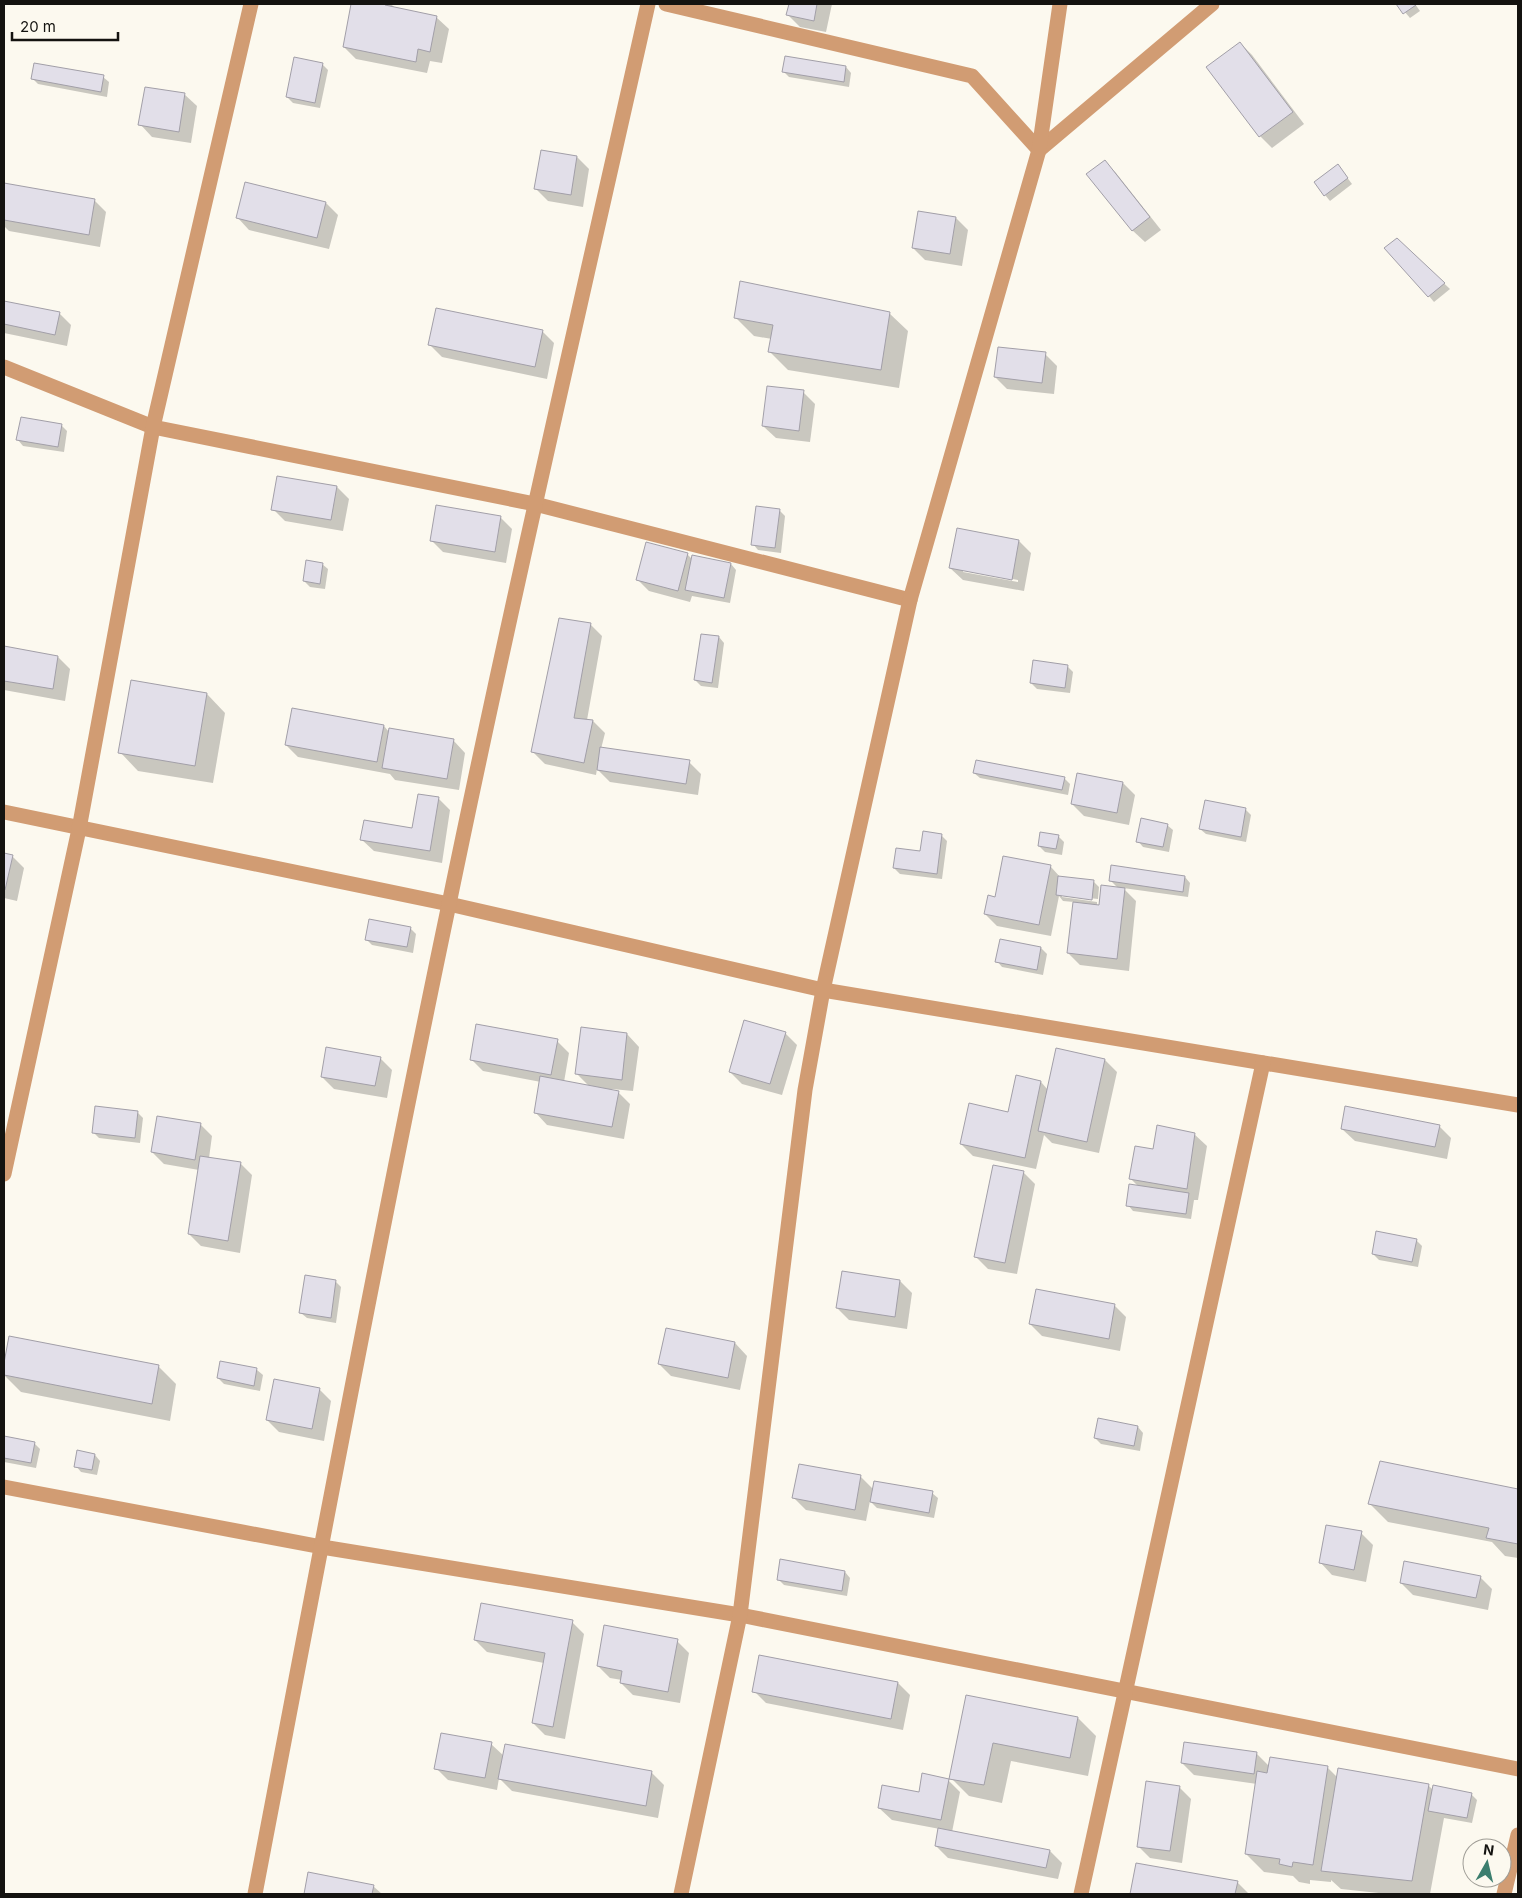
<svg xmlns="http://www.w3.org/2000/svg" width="1522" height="1898" font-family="Inter,sans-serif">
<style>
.shadow{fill:#0003;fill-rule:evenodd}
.building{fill:#e2dfe9;stroke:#a29fa8}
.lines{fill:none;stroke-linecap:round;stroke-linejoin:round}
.minor{stroke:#d19c73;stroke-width:15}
</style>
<rect width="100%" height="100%" fill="#fcf9ef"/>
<!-- shadow -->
<g class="shadow">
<polygon points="352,4 391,4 396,9 436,17 449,29 442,63 430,61 427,73 356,59 344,47"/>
<polygon points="790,4 832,4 826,32 800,27 788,15"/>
<polygon points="1398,4 1415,4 1420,11 1410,18"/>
<polygon points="1240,43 1252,55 1304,124 1272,148 1260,136 1207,67"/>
<polygon points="322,64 328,70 320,108 293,103 287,97"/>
<polygon points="846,67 851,73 849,87 789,77 784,72"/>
<polygon points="103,77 109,82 107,97 38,84 32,78"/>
<polygon points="184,94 197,106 191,143 152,137 140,124"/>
<polygon points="542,152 577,157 589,169 583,207 548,201 536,189"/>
<polygon points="1104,161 1116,173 1161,230 1145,242 1132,230"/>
<polygon points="1343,172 1352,184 1330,201 1325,195"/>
<polygon points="4,184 94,200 106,212 100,247 9,231 4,226"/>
<polygon points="326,203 338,215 329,249 249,230 237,217"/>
<polygon points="956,218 968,230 962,266 925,260 913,248"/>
<polygon points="1397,239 1450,289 1434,302 1429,296"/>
<polygon points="4,302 59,313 71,325 67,346 4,333"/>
<polygon points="889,313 908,331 899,388 788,370 770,352 772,339 754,336 736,318"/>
<polygon points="542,331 554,343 547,379 442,357 430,345"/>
<polygon points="1045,354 1057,366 1054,394 1007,389 995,377"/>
<polygon points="803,392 815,404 810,442 776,438 763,426"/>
<polygon points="61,425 67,431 64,452 23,446 18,440"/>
<polygon points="278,477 337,487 349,499 343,531 285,521 273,509"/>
<polygon points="779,510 785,516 781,553 758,550 753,544"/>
<polygon points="500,517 512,529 506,563 443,552 431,540"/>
<path d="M1019 541 1031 553 1024 591 963 580 950 568ZM963 570 1018 580V582L963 572Z"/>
<polygon points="687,554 693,560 731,564 736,570 730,603 692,596 690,602 649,591 637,579"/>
<polygon points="322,564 328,569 325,589 310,587 304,581"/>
<polygon points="590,624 602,636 587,720 593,721 605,733 601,749 689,762 701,774 698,795 610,782 597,769 596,775 545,764 533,752"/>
<polygon points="719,637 724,643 718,688 701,686 695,680"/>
<polygon points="4,648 58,657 70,669 65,701 4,690"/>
<polygon points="1067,666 1073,672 1070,693 1037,689 1031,683"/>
<polygon points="132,682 207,694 225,713 213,783 138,771 120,752"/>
<polygon points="293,710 384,726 389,732 453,740 465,753 459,790 395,780 390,774 298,757 286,745"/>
<polygon points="974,773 1064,778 1070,784 1068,795 980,778"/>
<polygon points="1123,783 1135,795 1129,825 1084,816 1072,804"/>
<polygon points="438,798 450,810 442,863 374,851 361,839 413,829"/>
<polygon points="1245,809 1251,815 1246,842 1206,834 1200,829"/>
<polygon points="1167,825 1173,830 1169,852 1143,847 1138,841"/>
<polygon points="941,835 947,841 942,879 900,874 894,868 921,853"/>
<polygon points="1058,836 1064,842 1062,855 1045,852 1039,846"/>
<polygon points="4,854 12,856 24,868 17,901 4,898"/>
<polygon points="1051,867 1061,878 1093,881 1099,887 1098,899 1062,895 1062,897 1097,902 1097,906 1100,907 1118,888 1111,881 1185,877 1190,883 1188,897 1123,888 1136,901 1129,971 1080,965 1068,953 1074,902 1063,901 1059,896 1051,936 997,926 985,914 996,898"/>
<polygon points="410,928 416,934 413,953 372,945 366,939"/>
<polygon points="1041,948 1047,954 1043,975 1002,967 997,961"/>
<polygon points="582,1029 627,1034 639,1047 633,1091 612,1089 612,1091 618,1092 630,1104 624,1139 547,1125 535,1112 541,1082 483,1071 471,1059 557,1041 569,1053 564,1082 590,1087 577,1074"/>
<polygon points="785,1033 797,1045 782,1095 742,1084 730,1072"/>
<polygon points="380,1058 392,1070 387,1098 334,1089 322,1077"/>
<polygon points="1105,1060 1117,1072 1099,1153 1052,1143 1044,1135 1036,1169 973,1156 961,1144 1009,1113 1041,1082 1048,1090"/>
<polygon points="138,1113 143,1118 140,1143 99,1138 93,1132"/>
<polygon points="200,1124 212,1136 209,1158 240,1163 252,1175 240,1253 201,1246 189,1234 199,1170 164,1164 152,1152"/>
<polygon points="1439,1126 1451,1138 1447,1159 1355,1141 1342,1129"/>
<polygon points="1194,1134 1207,1146 1198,1200 1194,1200 1191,1219 1133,1211 1128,1205 1139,1187 1130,1178 1154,1150"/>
<polygon points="1023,1172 1035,1184 1017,1274 988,1269 975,1256"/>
<polygon points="1416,1240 1422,1246 1418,1267 1379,1260 1373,1254"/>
<polygon points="335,1281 341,1287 336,1323 307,1318 301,1313"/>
<polygon points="900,1281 912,1293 907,1329 849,1320 837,1308"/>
<polygon points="1114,1305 1126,1317 1120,1351 1042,1336 1030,1324"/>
<polygon points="666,1329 735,1343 747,1356 740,1390 671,1376 659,1364"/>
<polygon points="10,1337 158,1366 176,1384 170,1421 21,1392 4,1375"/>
<polygon points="221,1363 257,1370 263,1375 260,1391 224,1384 218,1378"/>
<polygon points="319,1389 331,1401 324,1441 279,1432 267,1420"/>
<polygon points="1138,1427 1143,1433 1140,1451 1101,1444 1095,1438"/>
<polygon points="4,1437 34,1443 40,1449 36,1468 4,1462"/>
<polygon points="95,1455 100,1461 97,1475 81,1472 76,1466"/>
<polygon points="1381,1463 1518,1490 1518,1558 1505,1556 1492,1542 1388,1522 1370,1504"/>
<polygon points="860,1476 874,1490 932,1493 938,1498 934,1518 877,1508 870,1501 866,1521 806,1510 794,1498"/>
<polygon points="1361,1533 1373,1545 1366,1582 1332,1575 1320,1562"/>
<polygon points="845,1572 850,1578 847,1596 784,1585 778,1579"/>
<polygon points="1480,1577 1492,1589 1488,1610 1413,1595 1401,1583"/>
<polygon points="572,1622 584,1634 565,1739 545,1735 533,1723 544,1663 487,1652 475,1640"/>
<polygon points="677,1641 689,1653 680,1703 633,1695 621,1683 622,1680 610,1678 598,1666"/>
<polygon points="898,1683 910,1695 903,1730 766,1703 754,1691"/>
<polygon points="967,1697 1078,1718 1096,1736 1088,1776 1011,1761 1002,1803 969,1796 951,1778"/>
<polygon points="491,1744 504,1756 506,1746 652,1773 664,1785 658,1818 512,1791 499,1778 497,1790 448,1780 436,1768"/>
<polygon points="1256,1753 1270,1767 1327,1767 1338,1778 1428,1785 1433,1790 1471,1794 1477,1800 1472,1823 1444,1818 1430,1894 1388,1894 1341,1889 1331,1880 1331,1882 1310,1880 1310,1884 1299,1882 1293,1876 1264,1872 1246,1854 1257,1784 1194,1775 1182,1763"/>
<polygon points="948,1780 960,1792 952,1832 1050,1851 1062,1863 1058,1879 948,1858 936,1846 940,1829 892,1820 879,1808 920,1794"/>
<polygon points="1179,1787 1191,1799 1182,1863 1150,1858 1138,1846"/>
<polygon points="1137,1865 1237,1882 1249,1894 1132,1894"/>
<polygon points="309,1874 373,1886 382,1894 305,1894"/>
</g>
<!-- building -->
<g class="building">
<polygon points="351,4 386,4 385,5 437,16 430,52 418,49 416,62 343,47"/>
<polygon points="789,4 817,4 814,21 786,15"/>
<polygon points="1396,4 1415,4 1416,5 1403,14"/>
<polygon points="1240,42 1293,112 1259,137 1206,67"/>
<polygon points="785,56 846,66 844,82 782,72"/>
<polygon points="294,57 323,63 315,103 286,97"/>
<polygon points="34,63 104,75 101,92 31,79"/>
<polygon points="145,87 185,93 179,132 138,125"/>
<polygon points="541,150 577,156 571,195 534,189"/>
<polygon points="1105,160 1150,217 1132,231 1086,174"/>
<polygon points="1338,164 1348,178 1324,196 1314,182"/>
<polygon points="245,182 326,202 317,238 236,218"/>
<polygon points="4,183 95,199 89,235 4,220"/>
<polygon points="918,211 956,217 950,254 912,248"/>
<polygon points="1397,238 1445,283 1428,297 1384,248"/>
<polygon points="740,281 890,312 881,370 768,352 773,325 734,318"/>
<polygon points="4,301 60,312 55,335 4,324"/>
<polygon points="436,308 543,330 535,367 428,345"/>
<polygon points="998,347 1046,352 1042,383 994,377"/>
<polygon points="767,386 804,390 799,431 762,426"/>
<polygon points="21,417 62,424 58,447 16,440"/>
<polygon points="277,476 337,486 331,520 271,510"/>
<polygon points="436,505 501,516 495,552 430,541"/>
<polygon points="756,506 780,509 775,548 751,545"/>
<polygon points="957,528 1019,540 1012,580 949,568"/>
<polygon points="646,542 688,553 678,591 636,580"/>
<polygon points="692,555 731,563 724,598 685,590"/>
<polygon points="306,560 323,563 320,584 303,581"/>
<polygon points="559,618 591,623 574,718 593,720 584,763 531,752"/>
<polygon points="701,634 719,636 712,683 694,680"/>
<polygon points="4,646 58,656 53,689 4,681"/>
<polygon points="1033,660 1068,665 1065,688 1030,683"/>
<polygon points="131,680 207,693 195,766 118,753"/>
<polygon points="292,708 384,725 377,762 285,745"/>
<polygon points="389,728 454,739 447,779 382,768"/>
<polygon points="600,747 690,760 686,784 597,770"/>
<polygon points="976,760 1065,777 1062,790 973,773"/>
<polygon points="1077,773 1123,782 1117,813 1071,804"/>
<polygon points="418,794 439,797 430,851 360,840 364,820 412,828"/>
<polygon points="1205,800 1246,808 1241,837 1199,829"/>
<polygon points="1141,818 1168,824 1163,847 1136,842"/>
<polygon points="923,831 942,834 937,874 893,868 896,848 920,851"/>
<polygon points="1040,832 1059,835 1056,849 1038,846"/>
<polygon points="4,853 13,855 5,890 4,889"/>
<polygon points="1003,856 1051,865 1039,925 984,914 988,895 995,897"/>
<polygon points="1111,865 1185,876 1183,892 1109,881"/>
<polygon points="1058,876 1094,880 1092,900 1056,895"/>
<polygon points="1101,885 1125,888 1117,959 1067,953 1073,902 1099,905"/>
<polygon points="369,919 411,927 407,947 365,940"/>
<polygon points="1000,939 1041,947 1037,970 995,962"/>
<polygon points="744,1020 786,1032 770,1084 729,1072"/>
<polygon points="476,1024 558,1039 551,1075 470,1060"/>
<polygon points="581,1027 627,1033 622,1080 575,1074"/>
<polygon points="326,1047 381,1057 375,1086 321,1077"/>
<polygon points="1056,1048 1105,1059 1087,1142 1038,1131"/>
<polygon points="1016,1075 1041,1081 1025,1158 960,1144 969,1103 1008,1112"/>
<polygon points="540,1076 619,1091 612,1127 534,1113"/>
<polygon points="95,1106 138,1111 135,1138 92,1133"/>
<polygon points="1345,1106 1440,1125 1435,1147 1341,1129"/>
<polygon points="157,1116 201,1123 195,1160 151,1152"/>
<polygon points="1157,1125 1195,1133 1187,1189 1129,1179 1135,1146 1153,1149"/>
<polygon points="200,1156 241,1162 228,1241 188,1234"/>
<polygon points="993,1165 1024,1171 1005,1263 974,1257"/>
<polygon points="1129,1184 1189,1193 1186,1214 1126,1206"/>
<polygon points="1376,1231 1417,1239 1412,1262 1372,1254"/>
<polygon points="842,1271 900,1280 895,1317 836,1308"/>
<polygon points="305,1275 336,1280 331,1318 299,1313"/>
<polygon points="1036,1289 1115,1304 1109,1339 1029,1324"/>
<polygon points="666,1328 735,1342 728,1378 658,1364"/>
<polygon points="9,1336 159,1365 152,1404 4,1375 4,1363"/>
<polygon points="220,1361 257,1368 254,1386 217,1378"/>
<polygon points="274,1379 320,1388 312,1429 266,1420"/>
<polygon points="1098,1418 1138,1426 1134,1446 1094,1438"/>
<polygon points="4,1436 35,1442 31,1463 4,1458"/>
<polygon points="77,1450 95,1454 92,1470 74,1467"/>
<polygon points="1380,1461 1518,1489 1518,1544 1486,1538 1489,1528 1368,1504"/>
<polygon points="799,1464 861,1475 855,1510 792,1498"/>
<polygon points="874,1481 933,1491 929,1513 870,1502"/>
<polygon points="1326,1525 1362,1531 1354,1570 1319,1563"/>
<polygon points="780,1559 845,1571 842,1591 777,1580"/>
<polygon points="1404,1561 1481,1576 1476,1598 1400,1583"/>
<polygon points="481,1603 573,1620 553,1727 532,1723 545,1653 474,1640"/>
<polygon points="604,1625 678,1639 668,1692 620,1683 622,1671 597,1666"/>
<polygon points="759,1655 898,1682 891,1719 752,1692"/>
<polygon points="966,1695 1078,1717 1070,1758 993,1743 984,1785 949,1779"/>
<polygon points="441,1733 492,1742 485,1778 434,1769"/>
<polygon points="1184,1742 1257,1752 1254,1774 1181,1763"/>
<polygon points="505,1744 652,1771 646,1806 498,1779"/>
<polygon points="1270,1757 1328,1766 1313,1865 1293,1862 1292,1867 1279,1864 1280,1859 1245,1854 1257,1771 1267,1773"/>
<polygon points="1338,1768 1429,1784 1412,1881 1321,1871"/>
<polygon points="922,1773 949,1779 941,1820 878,1808 882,1785 919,1792"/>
<polygon points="1146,1781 1180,1786 1170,1851 1137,1847"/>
<polygon points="1433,1785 1472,1793 1467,1818 1428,1811"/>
<polygon points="938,1828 1050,1850 1046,1868 935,1846"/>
<polygon points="1136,1863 1238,1881 1235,1894 1130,1894"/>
<polygon points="308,1872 374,1885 372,1894 304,1894"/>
</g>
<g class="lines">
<!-- minor -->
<g class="minor">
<polyline points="666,4 972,76 1039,150 1212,4"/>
<polyline points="4,367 153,427 535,504 910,600"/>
<polyline points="4,812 449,904 823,990 1518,1105"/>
<polyline points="4,1174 79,829 153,427 251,4"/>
<polyline points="4,1487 322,1547 740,1615 1518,1769"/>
<path d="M255 1894C318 1564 380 1233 449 904 511 603 581 303 648 4"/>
<polyline points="681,1894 740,1615 805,1090 823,990 910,600 1039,150 1060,4"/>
<polyline points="1081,1894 1263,1063"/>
<polyline points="1504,1894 1518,1835"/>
</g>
</g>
<!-- border -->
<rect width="1522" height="1898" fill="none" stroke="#141310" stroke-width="10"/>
<!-- north arrow -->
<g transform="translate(1487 1863) rotate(8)"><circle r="24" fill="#fcf9ef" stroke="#9f9d96"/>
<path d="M0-4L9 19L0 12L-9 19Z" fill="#3c7e6e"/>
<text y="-8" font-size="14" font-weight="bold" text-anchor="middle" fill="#141310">N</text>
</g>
<!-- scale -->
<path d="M12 32v8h106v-8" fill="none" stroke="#141310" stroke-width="2.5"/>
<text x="20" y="32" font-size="15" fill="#141310" stroke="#fcf9ef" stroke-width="4" paint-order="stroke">20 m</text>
</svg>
